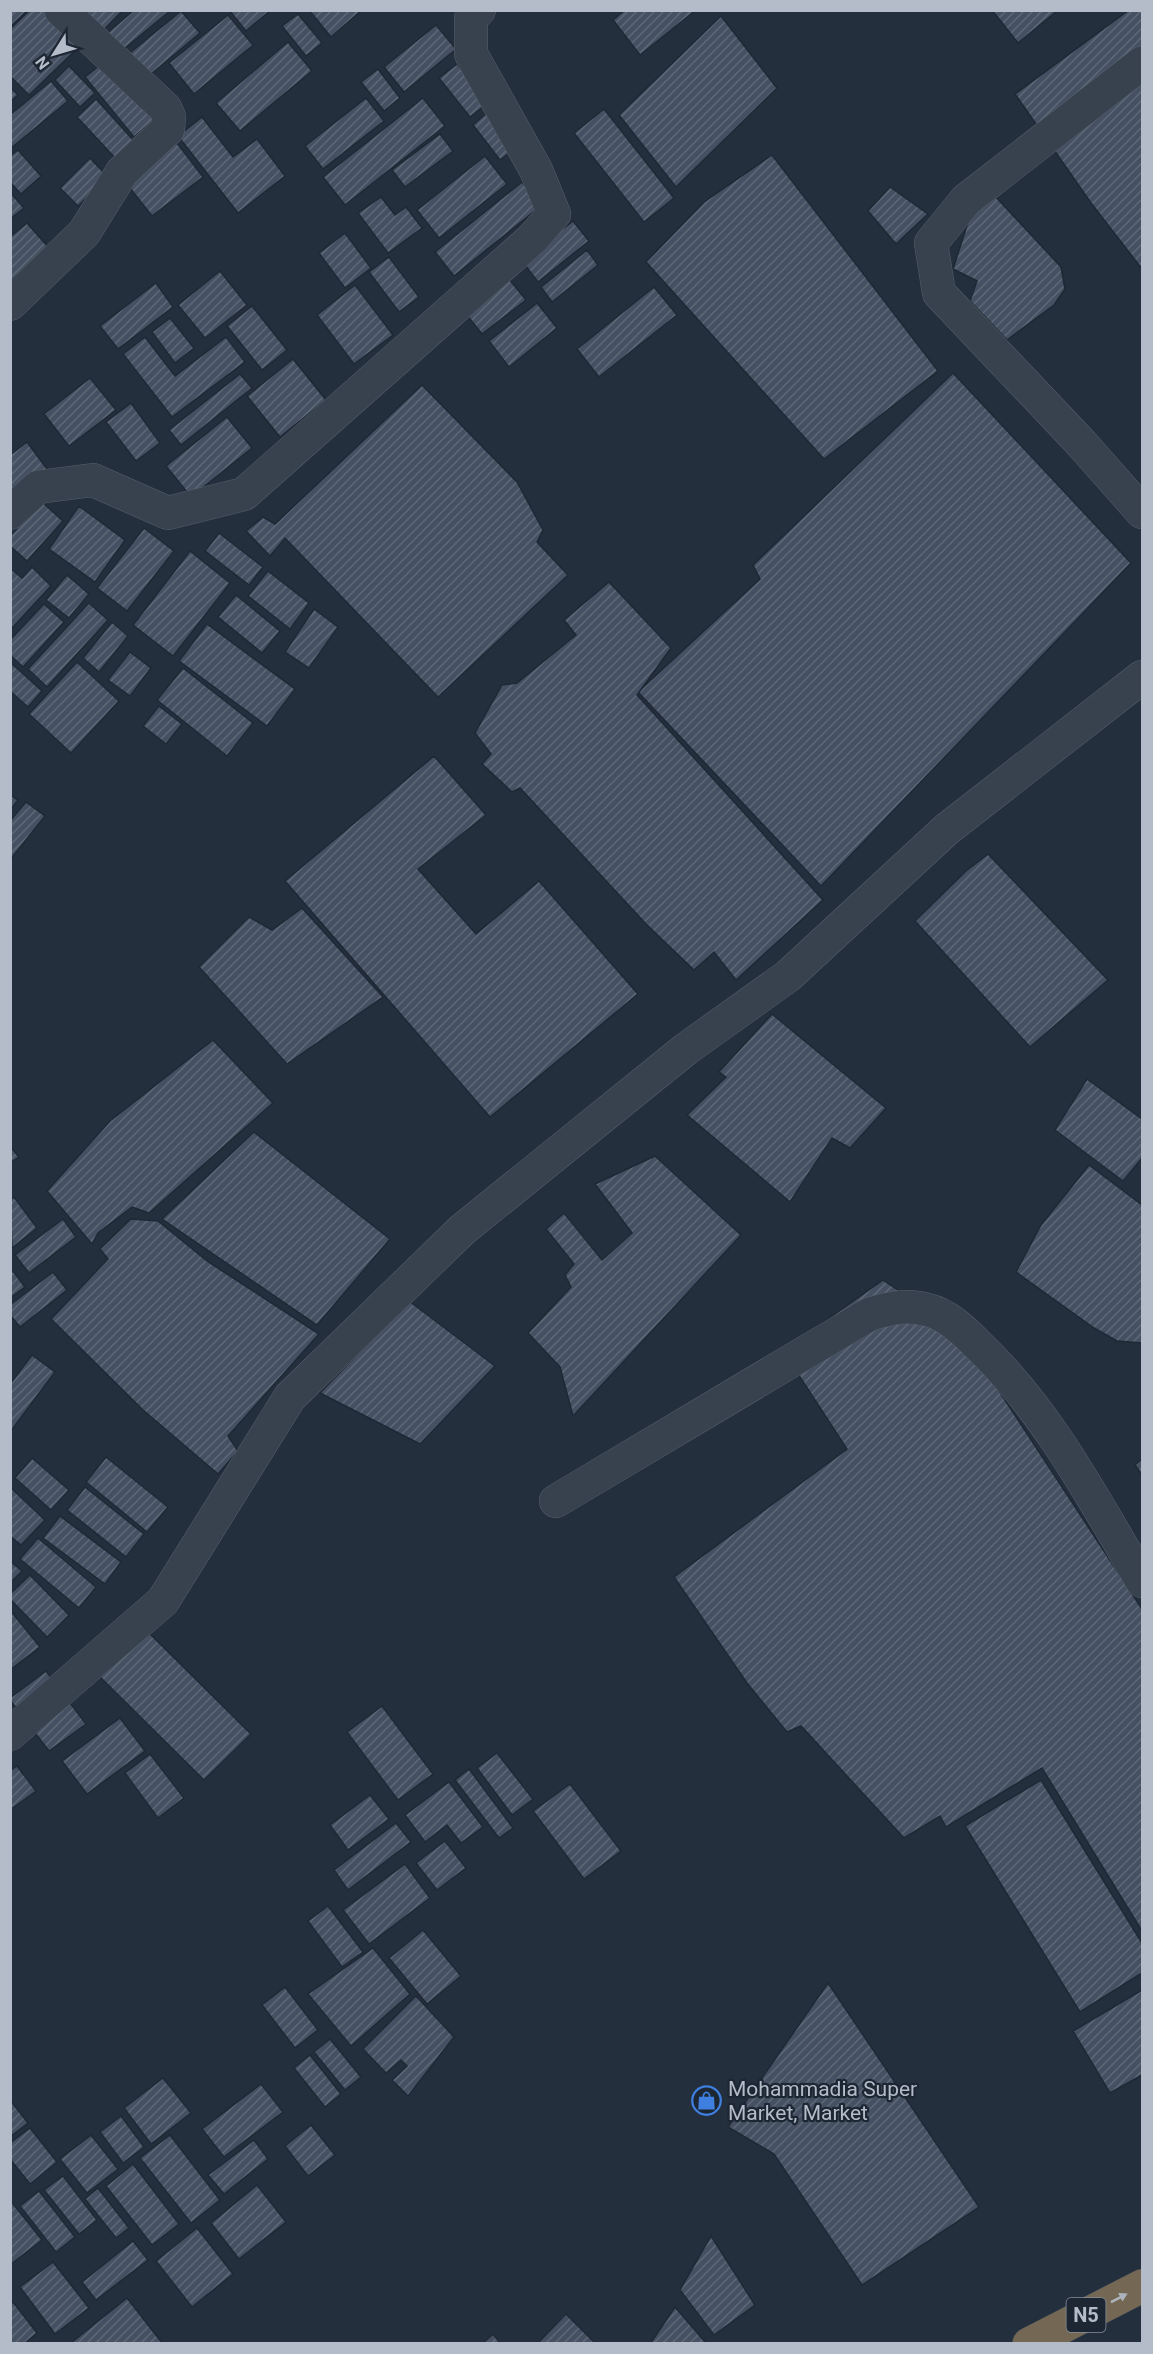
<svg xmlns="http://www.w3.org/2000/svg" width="1153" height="2354" font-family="Roboto,sans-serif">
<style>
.building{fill:url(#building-hatch);stroke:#1f2835;stroke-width:1.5}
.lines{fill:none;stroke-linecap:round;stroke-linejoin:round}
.street-casing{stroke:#565f6c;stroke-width:34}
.highway-casing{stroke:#434c59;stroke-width:34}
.street{stroke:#38414e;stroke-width:33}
.highway{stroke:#746855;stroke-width:33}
.oneway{fill:#aeb4bd}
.labels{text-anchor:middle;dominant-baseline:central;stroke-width:4.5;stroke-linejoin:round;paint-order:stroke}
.shield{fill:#1d2633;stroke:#878f9c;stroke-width:1.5}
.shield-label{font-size:20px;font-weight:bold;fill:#b4bcc9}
.poi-label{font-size:21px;fill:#b4bcc9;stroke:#1d2633;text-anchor:start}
</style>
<defs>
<pattern id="building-hatch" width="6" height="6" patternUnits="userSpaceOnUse" patternTransform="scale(1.5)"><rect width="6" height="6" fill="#455162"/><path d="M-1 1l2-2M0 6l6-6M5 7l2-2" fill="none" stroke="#5d6877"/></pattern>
</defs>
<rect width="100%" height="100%" fill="#242f3e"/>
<!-- building -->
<g class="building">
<polygon points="10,10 28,10 10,27"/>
<polygon points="30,10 53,10 83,43 29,95 10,76 10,29"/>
<polygon points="73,10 123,10 99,35"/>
<polygon points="134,10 171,10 119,53 105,35"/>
<polygon points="229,10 271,10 246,31"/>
<polygon points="309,10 362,10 331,37"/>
<polygon points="625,10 696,10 640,55 613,20"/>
<polygon points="992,10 1058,10 1018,43"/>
<polygon points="1129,10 1142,10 1142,269 1091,203 1015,94"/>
<polygon points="181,11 200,33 144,80 125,57"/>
<polygon points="298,14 322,43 306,56 282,26"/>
<polygon points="228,15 253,45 194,94 169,63"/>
<polygon points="721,16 777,88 676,187 619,115"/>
<polygon points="436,25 456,49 404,92 384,67"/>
<polygon points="288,42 312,71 240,131 216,103"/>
<polygon points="105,61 154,120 134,137 85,77"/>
<polygon points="457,64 488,103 470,117 439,78"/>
<polygon points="69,66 95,93 80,107 55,80"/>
<polygon points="378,69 400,98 384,111 361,82"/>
<polygon points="51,81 68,101 10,149 10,115"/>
<polygon points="10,87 18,95 10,102"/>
<polygon points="366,98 384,121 323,169 305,146"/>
<polygon points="423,98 445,126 345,205 323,177"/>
<polygon points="96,99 134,141 116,159 77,117"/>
<polygon points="604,109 674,198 644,222 574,133"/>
<polygon points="489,111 517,147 500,160 473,125"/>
<polygon points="202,117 233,157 257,139 285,176 238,213 178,136"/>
<polygon points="440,134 453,151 405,187 392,170"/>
<polygon points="177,143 203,177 152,216 126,183"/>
<polygon points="18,150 41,176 21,194 10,182 10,156"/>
<polygon points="772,155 938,371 824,459 646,262 704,202"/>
<polygon points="485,156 507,184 439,238 417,210"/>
<polygon points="90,158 108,177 78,206 60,188"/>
<polygon points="522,182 541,206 454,276 435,252"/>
<polygon points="890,187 928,214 896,244 868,211"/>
<polygon points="10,192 24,208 10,219"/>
<polygon points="994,195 1061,267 1065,289 1054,305 1007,340 970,301 977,281 953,269 970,216"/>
<polygon points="381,197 395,215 406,207 422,228 388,253 358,213"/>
<polygon points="573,221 589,241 538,282 522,261"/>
<polygon points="27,223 49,248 10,281 10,237"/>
<polygon points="345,233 371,268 345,288 319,253"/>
<polygon points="587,250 598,265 552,302 541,287"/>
<polygon points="389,257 419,297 399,312 369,272"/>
<polygon points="220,271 247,305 205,338 178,305"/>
<polygon points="509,279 526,300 482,334 466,314"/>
<polygon points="156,283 173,307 118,349 100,326"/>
<polygon points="355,285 393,335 354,364 317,315"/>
<polygon points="654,287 677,315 599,377 577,349"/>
<polygon points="537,303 557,328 509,367 489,341"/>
<polygon points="252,306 287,350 262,370 227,326"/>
<polygon points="170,318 194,348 175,363 152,332"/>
<polygon points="145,337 175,376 226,337 245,362 172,417 123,354"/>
<polygon points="293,359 326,400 280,437 247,396"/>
<polygon points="953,373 1131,563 821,886 638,692 760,579 753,565"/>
<polygon points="240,374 252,388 181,445 169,430"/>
<polygon points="90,378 116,410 69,446 44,414"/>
<polygon points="422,385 517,482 543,530 537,542 568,575 438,697 285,538 270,556 246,531 263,517 275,524"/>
<polygon points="131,403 160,443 136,461 106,422"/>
<polygon points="227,417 252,448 191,497 166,466"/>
<polygon points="27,442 47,469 10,497 10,455"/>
<polygon points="42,502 63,521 27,561 10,546 10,536"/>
<polygon points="79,506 125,540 95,582 49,549"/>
<polygon points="144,528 174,551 127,611 97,588"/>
<polygon points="219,533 263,567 249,585 205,551"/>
<polygon points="190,551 230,583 173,656 133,625"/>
<polygon points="32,567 51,586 10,630 10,568 22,578"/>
<polygon points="268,571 309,603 290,629 248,596"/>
<polygon points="67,575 89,594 69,618 46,600"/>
<polygon points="609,582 671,648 637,695 823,900 736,980 714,952 694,970 646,924 520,788 512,792 482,764 491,754 475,733 502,685 517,683 576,635 564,620"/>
<polygon points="236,595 280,631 262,653 218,617"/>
<polygon points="89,603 108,620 47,687 28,669"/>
<polygon points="44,604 64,622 23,667 10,655 10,640"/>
<polygon points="314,609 338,627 309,668 285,652"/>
<polygon points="112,622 128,636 99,672 83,658"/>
<polygon points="207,624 295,689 267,726 179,661"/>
<polygon points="130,652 151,668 130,696 108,680"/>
<polygon points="10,662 42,691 28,707 10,691"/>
<polygon points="77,662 119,701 71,753 29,714"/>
<polygon points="183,668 253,723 227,756 157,700"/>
<polygon points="159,706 182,724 166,744 143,726"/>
<polygon points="434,756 486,815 418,869 476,934 539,881 638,994 490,1117 285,881"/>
<polygon points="10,795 18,800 10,810"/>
<polygon points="26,802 45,816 10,860 10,821"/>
<polygon points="988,854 1108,980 1030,1047 915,921 966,871"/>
<polygon points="302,908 383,997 287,1064 199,967 249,917 272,930"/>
<polygon points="772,1014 886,1108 850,1148 832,1138 790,1202 687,1115 726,1077 719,1072"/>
<polygon points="213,1040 273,1103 149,1213 132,1207 98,1233 92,1244 47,1191 110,1121"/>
<polygon points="1087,1079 1142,1119 1142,1158 1123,1181 1055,1130"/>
<polygon points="254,1132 390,1239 317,1325 162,1219"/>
<polygon points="10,1146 19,1157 10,1163"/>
<polygon points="655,1156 741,1235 573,1416 560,1367 528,1333 571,1287 565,1275 574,1264 546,1229 564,1213 602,1260 632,1233 595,1184"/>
<polygon points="1089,1165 1142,1205 1142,1343 1117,1341 1094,1328 1016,1272 1041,1225"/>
<polygon points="14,1197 37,1228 12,1248 10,1200"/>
<polygon points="63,1219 76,1237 29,1273 15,1255"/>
<polygon points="131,1219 158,1221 207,1261 319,1334 228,1436 238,1451 218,1474 143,1410 51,1319 108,1259 100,1249"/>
<polygon points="10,1267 25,1287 10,1298"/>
<polygon points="53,1272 67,1290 20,1327 10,1315 10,1305"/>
<polygon points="883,1280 961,1333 1142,1609 1142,1931 1042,1768 946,1827 940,1816 904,1838 801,1726 787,1732 747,1683 674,1577 847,1449 783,1351"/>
<polygon points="409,1301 495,1366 420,1444 320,1393"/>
<polygon points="32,1355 55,1372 10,1432 10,1384"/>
<polygon points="106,1457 168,1507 147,1532 86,1482"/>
<polygon points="32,1458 69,1490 51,1510 15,1478"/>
<polygon points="1142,1459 1142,1475 1135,1465"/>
<polygon points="10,1487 45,1520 21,1545 10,1536"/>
<polygon points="85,1487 144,1534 126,1557 67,1510"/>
<polygon points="60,1516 121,1562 105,1584 43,1538"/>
<polygon points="38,1538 96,1587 79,1608 20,1559"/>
<polygon points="10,1561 22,1571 10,1583"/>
<polygon points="30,1575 69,1615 47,1637 10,1599 10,1594"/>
<polygon points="10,1610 40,1647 10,1670"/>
<polygon points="146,1630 251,1734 204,1780 100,1677"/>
<polygon points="46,1671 86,1724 49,1751 10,1700 10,1698"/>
<polygon points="382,1706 433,1774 398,1800 347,1732"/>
<polygon points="120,1718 145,1751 87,1794 62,1761"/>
<polygon points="497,1753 533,1799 512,1815 477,1768"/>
<polygon points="150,1754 184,1798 158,1818 125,1773"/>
<polygon points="17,1766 36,1791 10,1810 10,1771"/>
<polygon points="469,1769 513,1828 499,1838 455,1780"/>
<polygon points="1041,1780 1142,1943 1142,1973 1080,2012 965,1826"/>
<polygon points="449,1782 483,1827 461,1843 447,1825 425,1842 405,1815"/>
<polygon points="570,1784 621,1851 584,1879 533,1811"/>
<polygon points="370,1795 389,1819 348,1850 330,1825"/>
<polygon points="396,1823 411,1842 348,1890 334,1870"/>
<polygon points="445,1841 466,1868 437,1890 416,1863"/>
<polygon points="405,1864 430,1898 369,1944 343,1910"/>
<polygon points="328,1906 363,1952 342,1967 308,1921"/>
<polygon points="423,1930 461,1976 427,2004 389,1958"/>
<polygon points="373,1948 410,1994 351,2046 308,1994"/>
<polygon points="828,1983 979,2207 862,2285 774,2154 728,2127"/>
<polygon points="285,1987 318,2030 295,2048 262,2005"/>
<polygon points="1142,1990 1142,2075 1110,2093 1073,2031"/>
<polygon points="416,1996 454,2037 408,2096 392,2080 407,2066 401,2060 386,2073 363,2049"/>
<polygon points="330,2039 361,2077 345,2090 314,2052"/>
<polygon points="310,2055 341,2094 325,2107 294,2068"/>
<polygon points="163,2078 191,2113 151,2144 124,2108"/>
<polygon points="261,2084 283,2112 224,2157 202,2129"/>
<polygon points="11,2101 28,2123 10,2137 10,2102"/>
<polygon points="121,2116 144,2147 123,2163 100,2132"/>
<polygon points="311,2125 335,2155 308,2176 285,2146"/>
<polygon points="30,2128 57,2162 30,2184 10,2159 10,2143"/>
<polygon points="91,2135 118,2169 87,2193 60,2159"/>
<polygon points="170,2135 220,2200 191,2223 140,2158"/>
<polygon points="254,2140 268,2159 224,2194 208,2175"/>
<polygon points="133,2164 179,2224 152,2245 106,2186"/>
<polygon points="63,2176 97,2220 79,2234 44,2190"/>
<polygon points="257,2185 286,2222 239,2259 211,2223"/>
<polygon points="98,2188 129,2228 116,2238 85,2199"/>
<polygon points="39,2191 75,2237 56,2252 20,2206"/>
<polygon points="10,2200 42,2240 10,2265"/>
<polygon points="197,2228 233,2274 192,2307 156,2261"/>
<polygon points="711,2236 755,2305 714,2335 680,2290"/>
<polygon points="133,2241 148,2260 96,2300 82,2282"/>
<polygon points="53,2262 89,2308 55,2334 20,2287"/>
<polygon points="127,2298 163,2344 72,2344 71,2343"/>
<polygon points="13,2302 37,2333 24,2344 10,2344 10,2305"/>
<polygon points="675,2307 706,2343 650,2344"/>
<polygon points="566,2314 596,2344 537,2344"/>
<polygon points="493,2334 501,2344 482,2344"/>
</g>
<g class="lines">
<defs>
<g id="street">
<polyline points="1142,63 966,200 931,243 939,293 1082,444 1142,512"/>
<polyline points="10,304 84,233 122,172 168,129 169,117 165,108 61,10"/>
<polyline points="10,513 38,487 93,480 168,513 244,494 532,239 554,214 536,170 471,54 471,18 479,10"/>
<path d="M556 1501 870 1314C890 1308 907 1304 928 1310 946 1314 963 1330 976 1343 1047 1410 1093 1498 1142 1581"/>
<polyline points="10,1734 163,1601 290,1397 462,1230 686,1049 788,976 947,829 1142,677"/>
</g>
<polyline id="highway" points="1029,2344 1142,2286"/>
</defs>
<!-- street casing -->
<use href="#street" class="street-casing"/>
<!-- highway casing -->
<use href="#highway" class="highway-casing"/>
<!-- street -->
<use href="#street" class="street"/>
<!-- highway -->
<use href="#highway" class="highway"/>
</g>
<!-- one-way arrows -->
<defs><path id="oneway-solid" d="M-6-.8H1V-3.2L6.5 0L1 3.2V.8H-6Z" transform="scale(1.5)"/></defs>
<use class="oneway" href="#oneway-solid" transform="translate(1119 2298) rotate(-27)"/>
<!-- icons -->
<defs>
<symbol id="shop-ring" viewBox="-11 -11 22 22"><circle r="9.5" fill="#1d2633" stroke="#3f7fe0" stroke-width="1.5"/><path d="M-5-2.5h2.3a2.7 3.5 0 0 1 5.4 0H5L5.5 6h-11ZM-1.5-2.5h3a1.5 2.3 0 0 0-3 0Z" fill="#3f7fe0"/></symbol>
</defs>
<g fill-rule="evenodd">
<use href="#shop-ring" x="690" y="2084" width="33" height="33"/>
</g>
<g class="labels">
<!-- shield labels -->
<rect class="shield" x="1066.5" y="2298" width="39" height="34" rx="4.5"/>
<g class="shield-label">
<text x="1086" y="2315">N5</text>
</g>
<!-- poi labels -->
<g class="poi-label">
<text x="728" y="2089">Mohammadia Super<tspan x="728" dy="24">Market, Market</tspan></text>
</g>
</g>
<!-- border -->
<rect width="1153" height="2354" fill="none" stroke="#b4bcc9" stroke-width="24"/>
<!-- north arrow -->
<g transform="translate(54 54) rotate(233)" stroke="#1d2633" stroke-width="4.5" paint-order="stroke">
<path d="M0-4.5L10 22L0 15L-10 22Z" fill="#b4bcc9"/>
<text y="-9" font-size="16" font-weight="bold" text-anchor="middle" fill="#b4bcc9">N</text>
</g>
</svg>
